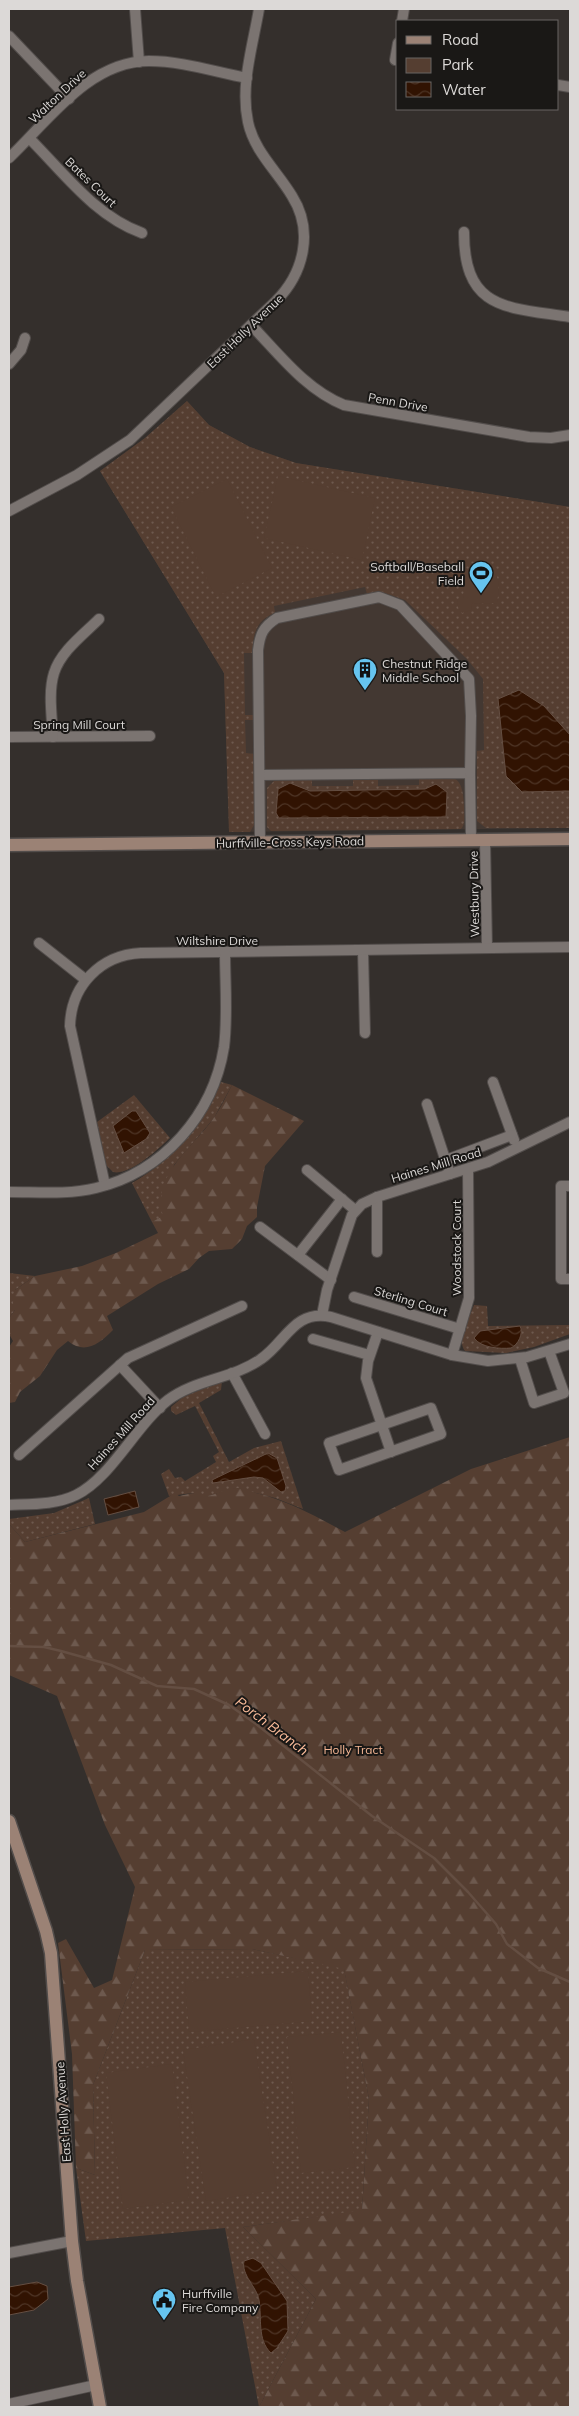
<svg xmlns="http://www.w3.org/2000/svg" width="579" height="2416" font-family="Mulish,sans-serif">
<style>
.built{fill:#433832}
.green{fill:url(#green-dots)}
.forest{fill:url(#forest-firs)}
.pitch{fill:#553e31}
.water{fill:url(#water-waves);stroke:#644e42}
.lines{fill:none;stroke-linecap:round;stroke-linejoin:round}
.stream{stroke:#644e42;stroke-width:2.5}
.street-casing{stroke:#524d4b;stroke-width:12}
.secondary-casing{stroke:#524d4b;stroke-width:15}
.street{stroke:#7b7471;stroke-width:10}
.secondary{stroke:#9b8275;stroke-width:12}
.labels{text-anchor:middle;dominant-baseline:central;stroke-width:4;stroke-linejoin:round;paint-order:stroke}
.street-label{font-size:12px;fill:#dcd9d7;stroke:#1a1816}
.poi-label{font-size:12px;fill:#dcd9d7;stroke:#1a1816;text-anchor:start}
.park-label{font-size:12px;fill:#f4b694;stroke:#1a1816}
.water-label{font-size:14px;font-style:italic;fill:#fbbc9a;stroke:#1a1816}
</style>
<defs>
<pattern id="green-dots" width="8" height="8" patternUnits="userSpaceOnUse" patternTransform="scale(1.25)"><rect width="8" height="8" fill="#553e31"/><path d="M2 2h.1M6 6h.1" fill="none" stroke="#6d594e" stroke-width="1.8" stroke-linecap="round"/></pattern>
<pattern id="forest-firs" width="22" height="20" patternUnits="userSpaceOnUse" patternTransform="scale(1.25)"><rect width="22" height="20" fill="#553e31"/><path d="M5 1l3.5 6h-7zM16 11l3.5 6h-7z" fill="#6d594e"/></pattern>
<pattern id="water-waves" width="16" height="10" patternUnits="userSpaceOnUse" patternTransform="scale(1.25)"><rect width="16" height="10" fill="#311302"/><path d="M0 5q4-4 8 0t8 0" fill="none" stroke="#4e3526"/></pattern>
</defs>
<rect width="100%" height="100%" fill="#342f2c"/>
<!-- built -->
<polygon class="built" points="187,401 209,425 250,447 296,463 570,507 570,828 229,832 224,673 100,471 145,438"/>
<!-- green -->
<g class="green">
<path d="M187 401 209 425 250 447 296 463 570 507V828H486L477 821V751L484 750 483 679 467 659 405 600 382 592 367 594 365 587 274 606 275 613C257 619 252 634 253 653H244L245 715H254V720H245L246 753 254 754V825L250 832H229L224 673 100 471 145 438Z"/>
<path d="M419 777C450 777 463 769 464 807 464 814 466 824 461 829L271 831 267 827V788L275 780 312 778V786H353V778H378V786L419 785Z"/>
<path d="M221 1082 232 1085 214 1118 174 1165 163 1217 152 1222 132 1183C174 1159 202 1127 221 1082Z"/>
<path d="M134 1095 170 1138C158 1149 130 1176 113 1172L106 1165 97 1122Z"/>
<polygon points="9,1273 35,1276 15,1290 15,1310 9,1318"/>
<path d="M474 1305 487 1306 488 1326 570 1325V1334L534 1347 506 1353 465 1351C456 1340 469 1318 474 1305Z"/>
<polygon points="222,1381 221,1390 199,1403 229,1462 254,1448 281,1441 303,1509 275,1498 236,1488 205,1497 198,1497 193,1493 169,1496 161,1474 169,1469 175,1478 181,1477 185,1481 216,1462 213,1456 219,1452 195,1406 176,1415 171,1411 171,1407 183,1397"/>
<polygon points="89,1498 95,1524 25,1542 9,1524 9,1519 54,1513"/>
<polygon points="252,1949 344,1968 369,2099 362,2211 243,2227 316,2299 259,2407 225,2228 86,2241 76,2168 95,2175 93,2085 145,1950"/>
</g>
<!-- forest -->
<g class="forest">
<path d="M232 1085 304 1121 265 1166 257 1207V1217L247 1226 242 1239 232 1249 209 1251 199 1258 189 1269 158 1284 107 1316 113 1330C99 1344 85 1355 68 1341L57 1350 40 1376 20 1392 15 1402 9 1403V1347L13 1341 9 1334V1318L15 1310 13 1303 15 1290 35 1276 82 1266 116 1253 158 1233 152 1222 163 1216C151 1176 192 1148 213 1119 221 1108 226 1096 232 1085Z"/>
<path d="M570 1437V2407H259L316 2299 243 2227 362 2210 369 2099 344 1969 252 1949 145 1950 93 2085 95 2175 76 2168 72 2054 58 1943 66 1939 94 1988 112 1980 135 1887 105 1825 57 1696 9 1675V1524L25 1542 144 1512 175 1493 179 1496 193 1493C208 1503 222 1487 237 1488 243 1488 250 1491 256 1493 289 1501 315 1516 345 1532L471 1469Z"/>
</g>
<!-- pitch -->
<g class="pitch">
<polygon points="278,476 375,498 362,560 264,538"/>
<polygon points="227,479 272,568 216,597 171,507"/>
<path d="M472 566C500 567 501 579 497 603L472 604 471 610 462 613 458 607 457 599H463L464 588 460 574Z"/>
<polygon points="308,1971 312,2021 189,2032 185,1982"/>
<polygon points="341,2032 355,2167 301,2173 287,2037"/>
<polygon points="254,2039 277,2190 206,2201 183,2050"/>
<polygon points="172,2064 189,2200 123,2209 106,2073"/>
</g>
<!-- water -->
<g class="water">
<polygon points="519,690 544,706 570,735 570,791 522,792 506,776 498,699"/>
<polygon points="290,783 310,791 425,789 436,784 447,792 446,817 279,818 276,813 278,789"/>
<polygon points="132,1111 136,1111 150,1133 146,1139 124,1153 113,1126"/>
<path d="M520 1326C524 1333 518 1345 511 1348 500 1349 481 1348 474 1338L480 1331Z"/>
<polygon points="268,1453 277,1458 286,1486 285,1491 281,1492 263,1478 254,1477 213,1483 212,1480"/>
<polygon points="135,1491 139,1507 108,1515 104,1499"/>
<path d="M253 2258 261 2263 287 2301 288 2331 277 2348 271 2353C257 2340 262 2318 259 2300 257 2287 241 2275 244 2261Z"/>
<polygon points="37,2282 47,2286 48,2299 34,2310 9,2315 9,2287"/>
</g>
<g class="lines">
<!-- stream -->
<polyline class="stream" points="9,1646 44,1647 61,1651 111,1665 157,1686 194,1689 229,1705 256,1724 372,1816 434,1858 468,1892 496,1924 507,1944 538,1968 570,1982"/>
<defs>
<g id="street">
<polyline points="135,9 139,62"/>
<polyline points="402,21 404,9"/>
<polyline points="9,36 69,99"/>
<polyline points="395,60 398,43"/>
<polyline points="558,85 570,87"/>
<path d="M30 139C64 173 95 216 142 233"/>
<path d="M9 158C48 121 89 61 149 61 182 61 215 72 247 78"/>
<path d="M464 232C464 311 507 307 570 317"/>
<path d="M251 325C279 354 306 390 344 405L529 437 551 438 570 435"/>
<polyline points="9,364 21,350 25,338"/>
<path d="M9 511 77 475 130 440 276 301C304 273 314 231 292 196 277 171 254 151 248 122 240 85 253 45 259 9"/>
<polyline points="9,737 150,736"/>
<path d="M53 737C52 717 48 692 54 673 61 651 83 635 99 619"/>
<polyline points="260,775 470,773 471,840"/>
<polyline points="485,840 487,948"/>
<path d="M260 842 258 650C260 634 263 627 277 618L379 597 400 605 469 679 471 716 470 773"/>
<polyline points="39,943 86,980"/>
<polyline points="363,951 365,1033"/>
<polyline points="493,1082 514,1140"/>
<polyline points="427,1104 450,1174"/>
<polyline points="446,1160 512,1135"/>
<polyline points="307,1170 355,1210"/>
<path d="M105 1185 70 1026C71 985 101 955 141 953L570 947"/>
<polyline points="570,1186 561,1186 561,1279 570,1279"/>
<path d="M9 1192C38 1192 67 1195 96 1188 163 1172 213 1115 224 1047 228 1016 225 983 225 952"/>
<polyline points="377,1197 377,1252"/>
<polyline points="260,1227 331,1280"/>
<polyline points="298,1255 342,1199"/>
<polyline points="354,1297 460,1329"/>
<polyline points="322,1315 327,1290 352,1215 362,1204 377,1197 488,1162 570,1122"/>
<polyline points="378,1332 368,1361 366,1378 391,1452"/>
<polyline points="313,1339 369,1355"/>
<polyline points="452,1355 469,1298 468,1169"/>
<polyline points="520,1359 534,1403 564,1393 549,1351"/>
<polyline points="120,1365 160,1408"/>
<polyline points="232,1373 265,1434"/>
<polygon points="431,1408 441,1434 339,1470 329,1443"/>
<polyline points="19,1455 128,1358 242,1306"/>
<path d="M9 1505C30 1504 56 1505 76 1495 111 1478 136 1425 168 1400 196 1379 233 1379 261 1359 286 1342 294 1309 331 1317L452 1355 488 1361 527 1357 570 1344"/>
<polyline points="9,2253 72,2241"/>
<polyline points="9,2404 96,2385"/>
</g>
<g id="secondary">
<polyline points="9,845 570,839"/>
<polyline points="9,1821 46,1931 51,1953 72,2241 77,2281 100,2407"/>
</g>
</defs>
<!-- street casing -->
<use href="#street" class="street-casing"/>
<!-- secondary casing -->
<use href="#secondary" class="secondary-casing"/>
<!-- street -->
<use href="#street" class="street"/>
<!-- secondary -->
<use href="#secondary" class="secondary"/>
</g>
<!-- icons -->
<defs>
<symbol id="stadium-pin" viewBox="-11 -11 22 30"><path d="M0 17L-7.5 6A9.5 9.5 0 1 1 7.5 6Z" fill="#66c4ef" stroke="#1a1816"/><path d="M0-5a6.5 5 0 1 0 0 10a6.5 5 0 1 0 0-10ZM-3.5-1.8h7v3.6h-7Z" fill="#111"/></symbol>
<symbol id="building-pin" viewBox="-11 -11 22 30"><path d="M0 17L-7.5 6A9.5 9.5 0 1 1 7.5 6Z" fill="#66c4ef" stroke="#1a1816"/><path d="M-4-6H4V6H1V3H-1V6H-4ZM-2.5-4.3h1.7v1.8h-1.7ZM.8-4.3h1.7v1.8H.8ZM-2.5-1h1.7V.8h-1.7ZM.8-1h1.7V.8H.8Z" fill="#111"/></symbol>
<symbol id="civic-pin" viewBox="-11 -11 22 30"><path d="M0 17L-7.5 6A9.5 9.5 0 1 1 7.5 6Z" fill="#66c4ef" stroke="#1a1816"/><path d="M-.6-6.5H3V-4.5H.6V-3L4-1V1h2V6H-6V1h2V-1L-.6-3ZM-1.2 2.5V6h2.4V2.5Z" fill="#111"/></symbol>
</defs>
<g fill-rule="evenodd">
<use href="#stadium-pin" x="467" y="559" width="28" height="38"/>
<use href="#building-pin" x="351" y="656" width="28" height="38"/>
<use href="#civic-pin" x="150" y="2286" width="28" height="38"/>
</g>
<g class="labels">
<!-- street labels -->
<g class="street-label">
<text transform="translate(57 96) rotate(-43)">Walton Drive</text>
<text transform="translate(91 182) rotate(44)">Bates Court</text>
<text transform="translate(245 331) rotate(-44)">East Holly Avenue</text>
<text transform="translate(398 402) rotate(10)">Penn Drive</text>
<text x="79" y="724">Spring Mill Court</text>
<text transform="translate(290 842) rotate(-1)">Hurffville-Cross Keys Road</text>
<text transform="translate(474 894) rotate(-91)">Westbury Drive</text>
<text x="217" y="940">Wiltshire Drive</text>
<text transform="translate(436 1165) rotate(-17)">Haines Mill Road</text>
<text transform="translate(456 1248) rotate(-90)">Woodstock Court</text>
<text transform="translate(411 1301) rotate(17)">Sterling Court</text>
<text transform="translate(121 1433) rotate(-48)">Haines Mill Road</text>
<text transform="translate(63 2112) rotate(-94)">East Holly Avenue</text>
</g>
<!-- poi labels -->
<g class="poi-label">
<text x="464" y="566" text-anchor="end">Softball/Baseball<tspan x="464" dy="14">Field</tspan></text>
<text x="382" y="663">Chestnut Ridge<tspan x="382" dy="14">Middle School</tspan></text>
<text x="182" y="2293">Hurffville<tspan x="182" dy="14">Fire Company</tspan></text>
</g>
<!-- park labels -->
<g class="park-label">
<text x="353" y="1749">Holly Tract</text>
</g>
<!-- water labels -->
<g class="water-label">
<text transform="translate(272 1726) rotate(37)">Porch Branch</text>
</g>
</g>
<!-- border -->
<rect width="579" height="2416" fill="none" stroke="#dcd9d7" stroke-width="20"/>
<!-- legend -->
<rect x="396" y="20" width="162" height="90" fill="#1a1816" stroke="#686563"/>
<rect x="406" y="36" width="25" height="8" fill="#9b8275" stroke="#686563"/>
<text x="442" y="45" font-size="15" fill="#dcd9d7">Road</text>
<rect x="406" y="58" width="25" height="15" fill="#553e31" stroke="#686563"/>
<text x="442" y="70" font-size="15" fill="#dcd9d7">Park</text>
<rect x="406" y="82" width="25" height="15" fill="url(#water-waves)" stroke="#686563"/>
<text x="442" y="95" font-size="15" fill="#dcd9d7">Water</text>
</svg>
